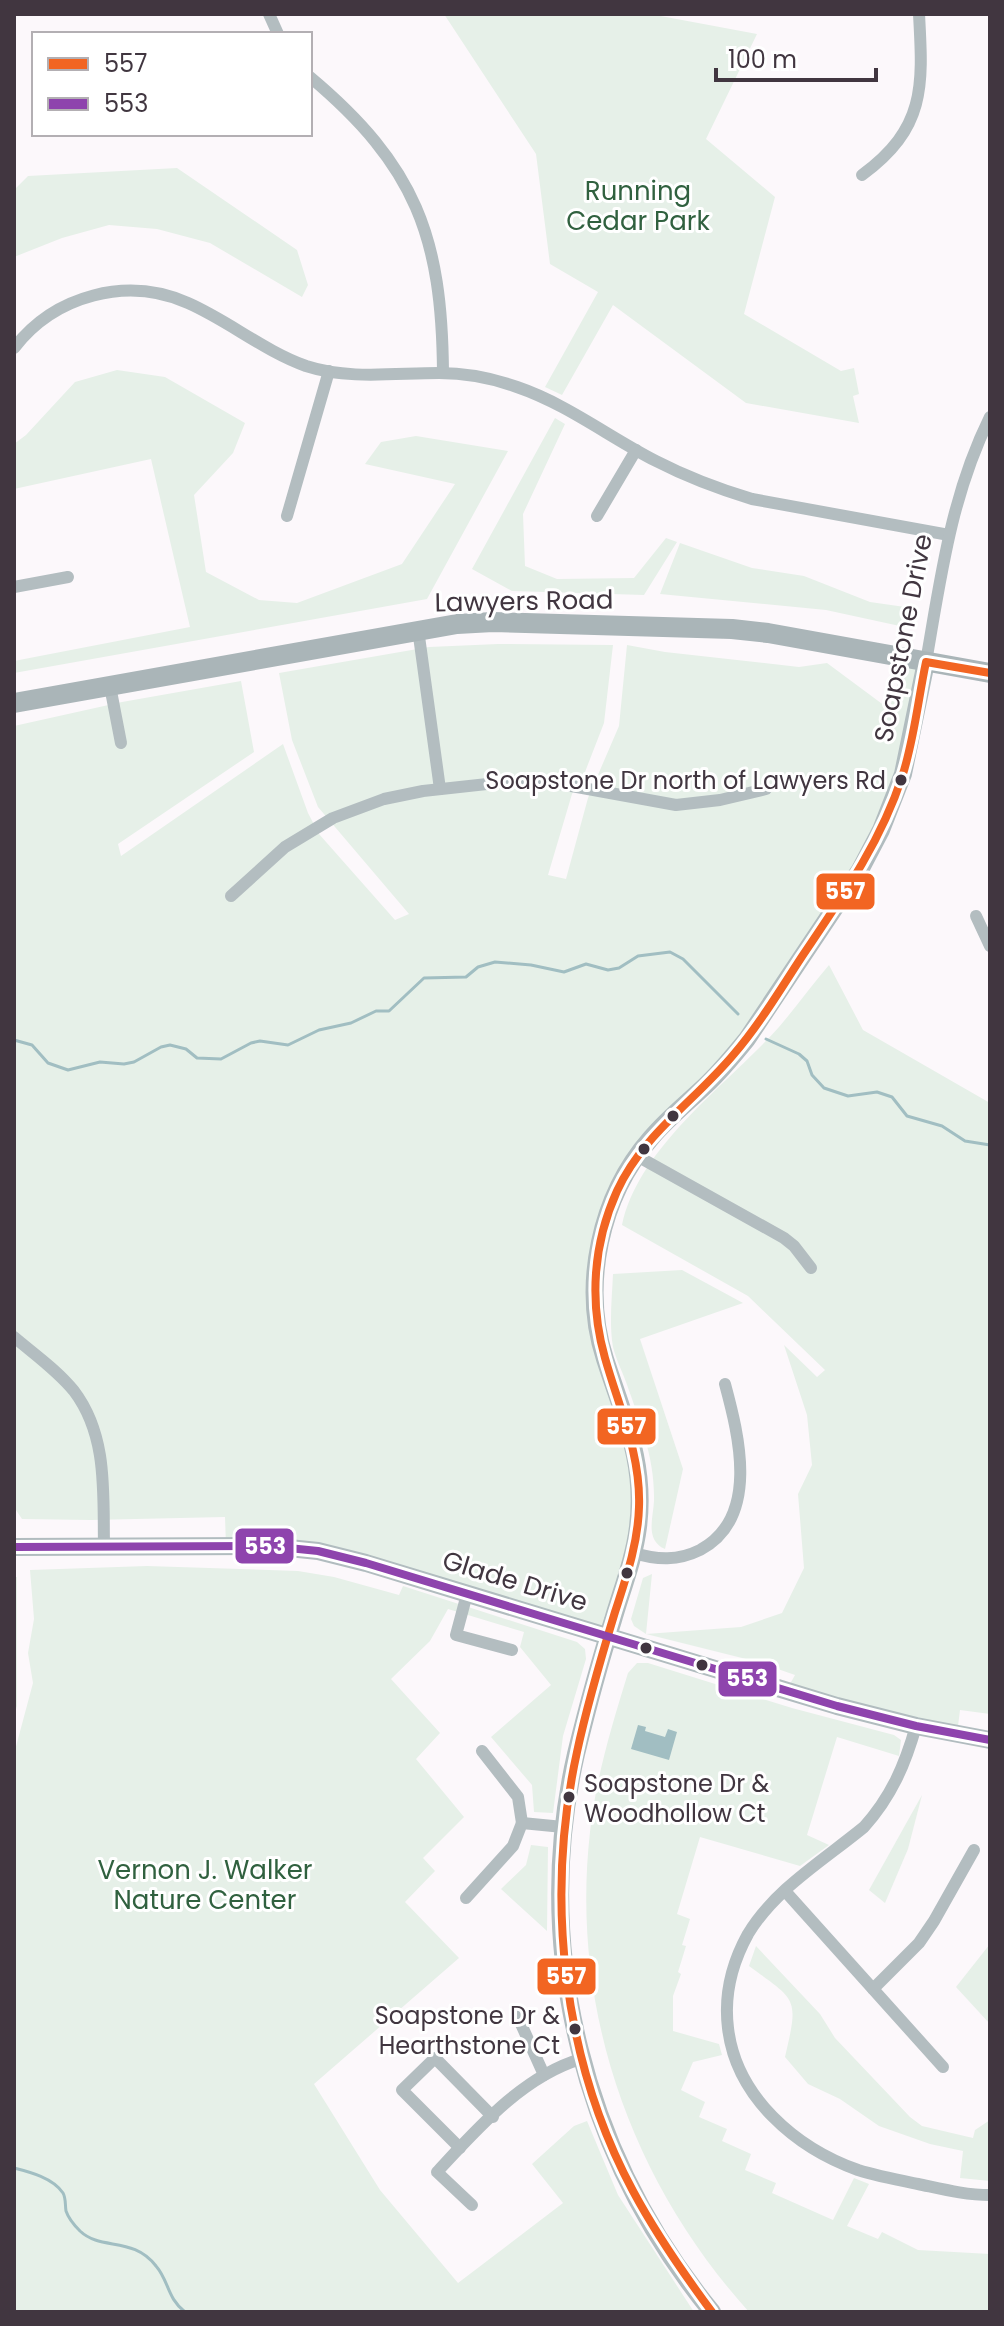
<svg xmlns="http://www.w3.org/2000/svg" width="1004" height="2326" font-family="Poppins,sans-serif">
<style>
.green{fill:#e6f0e8}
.water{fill:#a1bec2}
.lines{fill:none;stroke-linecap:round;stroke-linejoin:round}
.stream{stroke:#a1bec2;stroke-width:3}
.street{stroke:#b3bdc0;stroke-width:12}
.secondary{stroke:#b1bcbf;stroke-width:18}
.primary{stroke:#aab5b8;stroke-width:20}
.bus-1-casing{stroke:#fff;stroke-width:14}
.bus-2-casing{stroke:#fff;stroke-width:14}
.bus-1{stroke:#f26522;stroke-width:8}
.bus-2{stroke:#8e44ad;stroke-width:8}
.bus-dot{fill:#413640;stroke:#fff;stroke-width:3}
.labels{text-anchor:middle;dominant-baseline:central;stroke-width:6;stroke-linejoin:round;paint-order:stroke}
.bus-label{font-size:24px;fill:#413640;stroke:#fff;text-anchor:end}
.park-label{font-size:26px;fill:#30613f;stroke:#fff}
.street-label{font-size:26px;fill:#413640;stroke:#fff}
.line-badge{stroke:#fff;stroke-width:3}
.badge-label{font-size:22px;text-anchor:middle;font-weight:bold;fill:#fff}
</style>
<rect width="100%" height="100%" fill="#fcf8fb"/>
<!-- green -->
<g class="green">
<polygon points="444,14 650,14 757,34 706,139 775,197 744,314 841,371 854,368 859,394 853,396 859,423 746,403 613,305 562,395 545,387 598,292 550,264 536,154"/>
<polygon points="177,168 297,250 308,285 302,297 210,243 157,229 109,225 62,238 14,257 14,190 28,176"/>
<polygon points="117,370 165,377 245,423 233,453 194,495 206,572 259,600 297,603 402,564 455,484 365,464 381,442 416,436 508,451 427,599 14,673 14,661 190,627 151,459 14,489 14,444 26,435 75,382"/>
<polygon points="555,418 565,424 523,514 525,566 557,579 634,578 666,538 677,542 644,595 512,591 472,569"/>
<polygon points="680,543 752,568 804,576 870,602 912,608 909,628 826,610 660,594"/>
<polygon points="498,644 613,645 604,723 585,772 572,794 548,875 566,879 588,798 619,726 627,645 665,652 799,667 827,663 889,709 907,658 926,662 890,812 747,1039 626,1173 595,1292 640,1495 608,1637 366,1563 226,1546 225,1517 91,1520 22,1519 14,1507 14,726 122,702 241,681 254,752 118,844 121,856 283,744 308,813 319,834 395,920 409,914 318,807 292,740 279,673 429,647"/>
<path d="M829 965 863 1030 990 1103V1714L960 1710 957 1734 786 1691 795 1675 758 1662 646 1634 634 1626 631 1619 643 1578 652 1574 646 1634 741 1627 782 1613 804 1568 798 1494 812 1465 807 1415 784 1345 817 1377 825 1370 748 1296 622 1225C639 1146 727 1085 779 1027 796 1007 812 985 829 965Z"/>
<path d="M682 1270 743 1303 640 1339 683 1469 665 1549C645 1540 653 1519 654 1501 655 1458 640 1422 626 1382 622 1371 616 1359 613 1347 609 1324 612 1298 613 1274Z"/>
<polygon points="147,1566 298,1571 334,1577 399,1595 403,1586 577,1642 585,1649 586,1659 563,1736 553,1813 534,1812 532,1785 491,1737 551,1685 520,1647 524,1632 448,1609 430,1641 391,1679 440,1733 416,1759 464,1817 423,1858 435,1871 405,1902 459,1958 314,2084 380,2190 458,2283 563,2203 532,2164 574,2126 587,2121 618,2195 694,2312 14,2312 14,1754 33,1683 28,1653 34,1619 30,1570"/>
<polygon points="14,1577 17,1577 17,1706 14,1716"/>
<path d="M637 1663H648L792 1708 894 1735 901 1740 899 1756 837 1737 807 1835 829 1845 800 1866 700 1837 677 1914 690 1919 682 1945 686 1946 678 1972 681 1974 673 1996V2031L719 2044 722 2055 693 2062 681 2090 705 2102 699 2117 727 2129 722 2141 751 2154 745 2170 776 2183 772 2193 833 2220 854 2178 869 2184 847 2226 878 2239 882 2232 918 2250 990 2254V2312H749C631 2181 570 2009 590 1832 596 1777 612 1725 628 1673Z"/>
<polygon points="922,1795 908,1849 885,1903 869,1890"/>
<polygon points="531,1845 548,1847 547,1931 501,1889 526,1865"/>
<polygon points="990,1944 990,2024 956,1987"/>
<path d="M756 1946 820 2014 835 2038 910 2117 922 2126 973 2138 975 2130 990 2120V2181L960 2178 963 2151 930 2144 879 2126 840 2099 808 2084 785 2057C799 1997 797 2001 749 1966Z"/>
</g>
<!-- water -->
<polygon class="water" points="638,1725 646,1727 645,1731 665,1737 668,1729 677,1732 669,1760 631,1749"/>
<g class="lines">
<!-- stream -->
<g class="stream">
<polyline points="766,1039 799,1054 807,1061 812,1075 824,1088 848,1096 877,1092 892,1097 907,1116 942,1126 965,1141 990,1145"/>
<polyline points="14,1040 32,1045 48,1063 68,1070 100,1062 124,1064 134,1062 161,1047 170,1045 186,1049 197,1058 221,1059 251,1043 260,1041 288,1045 319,1030 351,1023 376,1011 389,1011 424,978 466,977 478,967 495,962 531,965 564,972 586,964 608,970 619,968 638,956 670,952 683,959 738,1014"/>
<path d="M14 2168C30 2172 53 2178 63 2193 66 2198 65 2205 66 2211 68 2217 75 2226 80 2231 101 2251 133 2236 156 2266 169 2281 167 2298 185 2312"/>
</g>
<!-- street -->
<g class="street">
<polyline points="269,14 278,34"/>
<path d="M310 77C416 166 442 237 443 373"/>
<path d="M862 175C926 128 923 86 919 14"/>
<path d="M14 348C55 295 127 276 188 303 229 321 264 351 306 366 349 380 395 373 439 373 465 373 492 378 517 387 567 404 609 437 656 461 687 477 719 489 752 499L949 535"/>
<polyline points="287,516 329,371"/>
<polyline points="597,516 636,450"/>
<polyline points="14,587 68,577"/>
<polyline points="418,629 440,789"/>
<path d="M926 662C941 576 951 496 990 417"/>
<polyline points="110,686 121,743"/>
<polyline points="231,896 285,847 333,818 384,799 423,791 533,779 676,805 720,800 766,789"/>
<polyline points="976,916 990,946"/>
<polyline points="637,1156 784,1238 794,1246 811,1268"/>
<path d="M14 1337C34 1354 57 1370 74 1391 108 1436 103 1493 104 1546"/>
<path d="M634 1553C657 1560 678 1561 700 1550 760 1518 739 1436 725 1384"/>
<polyline points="467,1594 456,1635 512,1650"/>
<path d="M916 1726C905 1765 891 1797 864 1827 824 1860 775 1889 748 1934 732 1963 724 1996 728 2028 736 2097 796 2148 858 2170 877 2176 898 2180 918 2184 942 2189 965 2195 990 2195"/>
<polyline points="482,1751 518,1797 522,1823"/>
<polyline points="785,1891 943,2067"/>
<polyline points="466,1898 513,1846 522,1823 563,1827"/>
<polyline points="873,1989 919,1943 934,1921 974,1850"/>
<polyline points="517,2015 544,2075"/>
<polyline points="460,2148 402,2090 435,2058 493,2117"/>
<path d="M472 2205 437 2172C477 2129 523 2076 581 2059"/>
</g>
<!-- secondary -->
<g class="secondary">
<polyline points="14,1547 269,1546 318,1551 366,1563 837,1706 916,1726 990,1740"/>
<path d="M712 2312C585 2157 531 1951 576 1754 587 1709 599 1664 613 1620 622 1589 634 1559 638 1527 646 1463 624 1418 605 1359 581 1285 600 1196 651 1138 668 1118 687 1103 706 1085 721 1071 734 1055 747 1039L860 870 881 830 903 774 926 662"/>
</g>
<!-- primary -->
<polyline class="primary" points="14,703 457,624 493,622 732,629 768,633 990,673"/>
<defs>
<path id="bus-1" d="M712 2312C683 2273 656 2234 633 2191 562 2059 545 1897 577 1752 587 1705 601 1658 615 1612 626 1578 638 1544 639 1507 641 1454 619 1408 605 1358 589 1302 593 1244 617 1191 643 1134 695 1101 734 1054 759 1025 780 990 801 958 840 900 880 844 902 777 914 741 918 700 926 662L990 673"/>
<polyline id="bus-2" points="14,1547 269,1546 318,1551 366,1563 837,1706 916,1726 990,1740"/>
</defs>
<!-- bus-1 casing -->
<use href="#bus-1" class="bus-1-casing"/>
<!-- bus-2 casing -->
<use href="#bus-2" class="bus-2-casing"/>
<!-- bus-1 -->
<use href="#bus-1" class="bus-1"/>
<!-- bus-2 -->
<use href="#bus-2" class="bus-2"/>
</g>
<!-- markers -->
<g class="bus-dot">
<circle cx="901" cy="780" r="7"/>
<circle cx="673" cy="1116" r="7"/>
<circle cx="644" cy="1149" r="7"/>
<circle cx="627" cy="1573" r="7"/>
<circle cx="646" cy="1648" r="7"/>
<circle cx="702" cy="1665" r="7"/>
<circle cx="569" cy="1797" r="7"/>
<circle cx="575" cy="2029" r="7"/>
</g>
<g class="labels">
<!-- bus labels -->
<g class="bus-label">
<text x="886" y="780">Soapstone Dr north of Lawyers Rd</text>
<text x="584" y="1783" text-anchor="start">Soapstone Dr &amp;<tspan x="584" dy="30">Woodhollow Ct</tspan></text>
<text x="560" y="2015">Soapstone Dr &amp;<tspan x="560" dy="30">Hearthstone Ct</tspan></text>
</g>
<!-- park labels -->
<g class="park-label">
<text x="638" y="191">Running<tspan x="638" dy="30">Cedar Park</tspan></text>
<text x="205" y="1870">Vernon J. Walker<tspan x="205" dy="30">Nature Center</tspan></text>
</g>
<!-- street labels -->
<g class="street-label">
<text transform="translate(524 601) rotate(-1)">Lawyers Road</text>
<text transform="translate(903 638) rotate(-79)">Soapstone Drive</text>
<text transform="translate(515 1581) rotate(17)">Glade Drive</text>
</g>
</g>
<g class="line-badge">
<rect x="815" y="872" width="61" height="39" rx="8" fill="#f26522"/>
<rect x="596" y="1407" width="61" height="39" rx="8" fill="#f26522"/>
<rect x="234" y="1527" width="61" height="38" rx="8" fill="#8e44ad"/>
<rect x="717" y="1660" width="61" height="38" rx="8" fill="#8e44ad"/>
<rect x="536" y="1957" width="61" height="39" rx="8" fill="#f26522"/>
</g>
<g class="badge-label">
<text x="845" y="899">557</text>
<text x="626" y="1434">557</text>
<text x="265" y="1554">553</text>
<text x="747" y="1686">553</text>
<text x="566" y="1984">557</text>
</g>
<!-- border -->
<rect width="1004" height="2326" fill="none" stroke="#413640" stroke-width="32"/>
<!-- legend -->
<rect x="32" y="32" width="280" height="104" fill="#ffffff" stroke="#b3afb3" stroke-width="2"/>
<rect x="48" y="58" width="40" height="12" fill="#f26522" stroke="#b3afb3" stroke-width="2"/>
<text x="104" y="72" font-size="24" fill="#413640">557</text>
<rect x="48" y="98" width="40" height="12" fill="#8e44ad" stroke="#b3afb3" stroke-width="2"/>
<text x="104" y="112" font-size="24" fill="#413640">553</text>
<!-- scale -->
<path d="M716 68v12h160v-12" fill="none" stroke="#413640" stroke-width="4"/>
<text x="728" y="68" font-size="24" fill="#413640" stroke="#ffffff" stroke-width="6" paint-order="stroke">100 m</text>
</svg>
